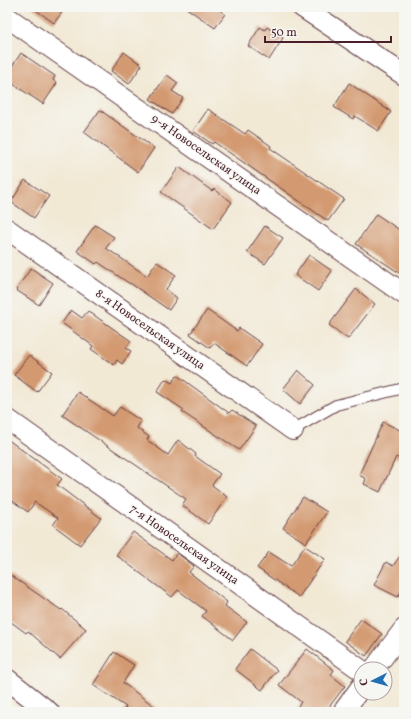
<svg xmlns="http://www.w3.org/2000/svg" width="411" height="719" font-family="Vollkorn,serif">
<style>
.building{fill:#d39a71}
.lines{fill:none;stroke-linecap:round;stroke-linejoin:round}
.lane-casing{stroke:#633d44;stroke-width:12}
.street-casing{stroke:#633d44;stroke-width:22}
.lane{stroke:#fff;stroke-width:10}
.street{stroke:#fff;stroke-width:20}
.labels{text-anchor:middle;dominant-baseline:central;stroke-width:3;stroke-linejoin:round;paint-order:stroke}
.street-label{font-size:12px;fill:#4a1f2b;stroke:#f6f6f2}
</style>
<rect width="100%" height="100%" fill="#f6f6f2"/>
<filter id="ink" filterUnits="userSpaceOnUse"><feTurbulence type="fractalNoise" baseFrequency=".025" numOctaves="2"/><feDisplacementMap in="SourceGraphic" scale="8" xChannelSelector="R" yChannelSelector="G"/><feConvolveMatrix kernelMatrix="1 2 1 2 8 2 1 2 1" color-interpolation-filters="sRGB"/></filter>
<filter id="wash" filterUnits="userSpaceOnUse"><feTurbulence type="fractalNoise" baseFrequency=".012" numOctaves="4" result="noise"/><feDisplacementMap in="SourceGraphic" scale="16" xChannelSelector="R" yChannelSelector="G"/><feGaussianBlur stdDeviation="0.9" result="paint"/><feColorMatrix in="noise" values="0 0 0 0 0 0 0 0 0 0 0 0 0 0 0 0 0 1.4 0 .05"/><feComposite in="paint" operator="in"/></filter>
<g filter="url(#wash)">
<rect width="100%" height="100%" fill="#f2e9d5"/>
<g id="blocks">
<!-- building -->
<g class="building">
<polygon points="32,7 66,7 54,23"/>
<polygon points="185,7 215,7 225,14 215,28"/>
<polygon points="260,27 265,30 267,27 283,38 269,60 248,46"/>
<polygon points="124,52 142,65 129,84 111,71"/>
<polygon points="21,53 55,76 53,80 57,83 43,104 7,80 7,74"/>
<polygon points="167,75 178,83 172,91 183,98 172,114 150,99"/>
<polygon points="349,83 391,112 378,131 355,116 353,119 334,107"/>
<polygon points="208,109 245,134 248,130 271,146 270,148 344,199 328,221 214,142 212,144 193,131"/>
<polygon points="100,110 154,148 138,172 84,132"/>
<polygon points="179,167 212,191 214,189 232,202 213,229 161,192"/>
<polygon points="25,180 49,196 34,218 11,202"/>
<polygon points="376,214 404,233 404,276 356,244"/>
<polygon points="95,225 114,237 106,248 147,276 157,262 176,275 166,289 177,298 169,310 130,283 130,284 98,262 96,264 77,251"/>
<polygon points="265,226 283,238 265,264 247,252"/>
<polygon points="309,255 332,271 318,291 295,275"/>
<polygon points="31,268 53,283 39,305 16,290"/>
<polygon points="356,289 375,304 348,339 329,325"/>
<polygon points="71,310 82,318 88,311 131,341 126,348 131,351 122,364 117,360 114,365 91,349 93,346 62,323"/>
<polygon points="207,310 237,331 239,328 262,344 247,366 214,343 210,348 190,334"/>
<polygon points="29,355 52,372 37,392 14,375"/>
<polygon points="298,370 315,385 300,404 283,389"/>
<polygon points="177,375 229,413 232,410 256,426 239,450 182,412 184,410 157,392 165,379 172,383"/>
<polygon points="78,392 113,416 120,407 141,421 137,428 149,437 147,440 168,455 178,440 196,454 195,456 220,474 212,485 227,497 208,524 182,505 186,499 62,415"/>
<polygon points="383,422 404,432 404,461 396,457 380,492 364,484 366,479 359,475"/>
<polygon points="7,439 62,479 57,485 101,518 80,545 53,525 58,518 35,502 28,512 7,497"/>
<polygon points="303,497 327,512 306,543 283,528"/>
<polygon points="133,532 172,560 177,553 194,566 189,572 227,602 225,606 247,622 233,640 202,616 206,611 178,590 172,597 116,555"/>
<polygon points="305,546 325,559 299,597 257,568 269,552 291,566"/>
<polygon points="404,550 404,585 398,597 374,585 386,562 393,566"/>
<polygon points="7,573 61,610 62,609 86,629 60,659 28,631 26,633 7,619"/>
<polygon points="361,619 382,634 366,656 345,641"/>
<polygon points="250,649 277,670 262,690 235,669"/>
<polygon points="307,649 334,670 331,675 345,686 325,712 294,712 301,702 279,685"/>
<polygon points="114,652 134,665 123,683 162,712 122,712 126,707 93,685"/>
</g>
</g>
</g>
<g filter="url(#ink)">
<use href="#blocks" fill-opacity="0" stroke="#633d44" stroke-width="1"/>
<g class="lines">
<defs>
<polyline id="lane" points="293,430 336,405 404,388"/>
<g id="street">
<polyline points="302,7 404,75"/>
<polyline points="7,17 404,294"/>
<polyline points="7,229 293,430"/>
<polyline points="7,419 361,670"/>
<polyline points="374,669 404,629"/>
<polyline points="7,679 49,712"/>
<polyline points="343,712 361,687"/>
</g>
</defs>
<!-- lane casing -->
<use href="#lane" class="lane-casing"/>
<!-- street casing -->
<use href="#street" class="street-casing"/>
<!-- lane -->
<use href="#lane" class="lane"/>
<!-- street -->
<use href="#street" class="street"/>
</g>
</g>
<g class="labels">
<!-- street labels -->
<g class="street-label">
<text transform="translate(206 155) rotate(35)">9-я Новосельская улица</text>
<text transform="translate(150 330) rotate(35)">8-я Новосельская улица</text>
<text transform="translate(184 545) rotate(35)">7-я Новосельская улица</text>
</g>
</g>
<!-- margin -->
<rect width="411" height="719" fill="none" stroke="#f6f6f2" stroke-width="24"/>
<!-- north arrow -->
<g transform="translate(373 681) rotate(264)"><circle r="19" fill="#f6f6f2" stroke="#b1a0a2"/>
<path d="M0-3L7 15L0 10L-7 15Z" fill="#1f6fb2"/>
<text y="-6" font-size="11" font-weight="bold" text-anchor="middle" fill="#4a1f2b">С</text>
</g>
<!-- scale -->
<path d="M265 36v6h126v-6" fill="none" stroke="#4a1f2b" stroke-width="2"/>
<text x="271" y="36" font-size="12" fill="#4a1f2b" stroke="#f6f6f2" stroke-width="3" paint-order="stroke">50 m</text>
</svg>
